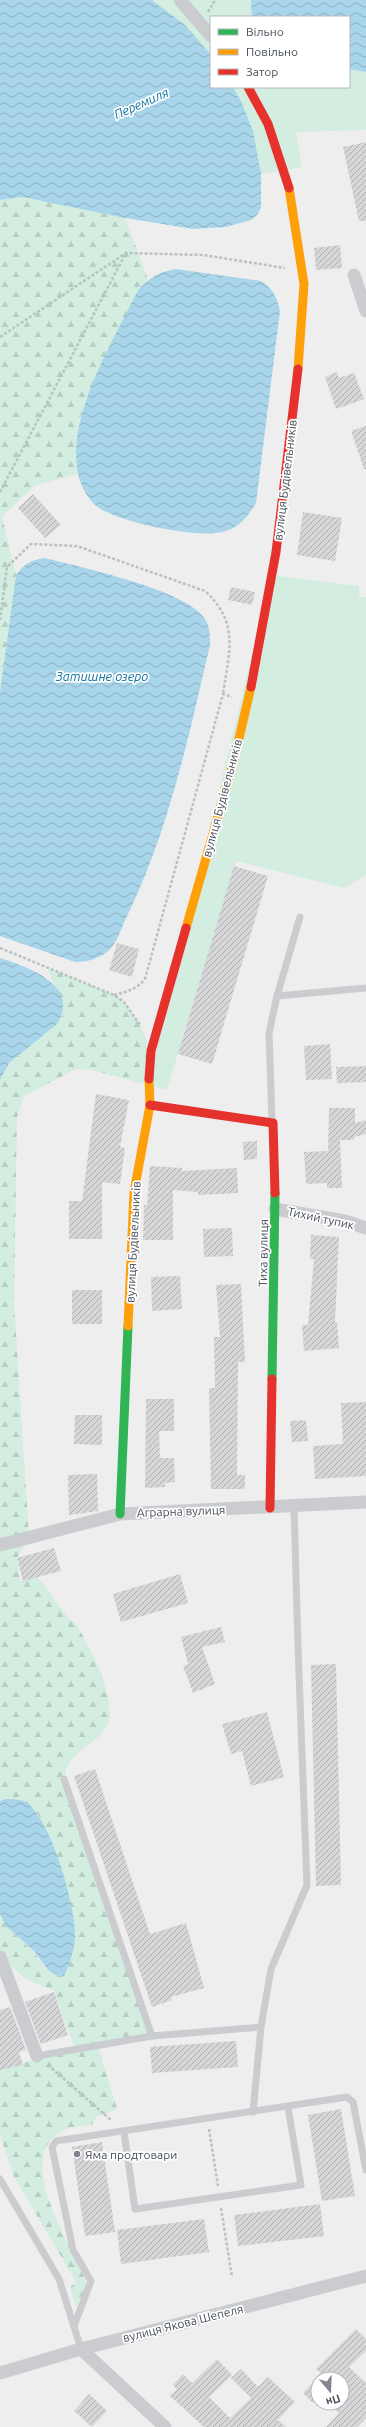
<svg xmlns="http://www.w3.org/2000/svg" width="366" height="2427" font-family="Ubuntu,sans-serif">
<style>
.green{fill:#d3ede0}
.forest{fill:url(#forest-firs)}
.water{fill:url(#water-waves)}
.building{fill:url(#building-hatch)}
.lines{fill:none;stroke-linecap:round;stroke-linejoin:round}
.path{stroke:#b8c3c1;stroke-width:2.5;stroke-dasharray:3 2;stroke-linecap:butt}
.lane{stroke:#cacccf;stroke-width:7}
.street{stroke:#cacccf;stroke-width:13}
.fast{stroke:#30b455;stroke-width:9}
.slow{stroke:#ff9f0a;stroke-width:9}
.jam{stroke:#e5322d;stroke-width:9}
.poi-dot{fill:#81868e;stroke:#fff;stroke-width:1.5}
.labels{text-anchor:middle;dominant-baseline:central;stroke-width:3.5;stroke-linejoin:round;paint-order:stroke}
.street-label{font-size:12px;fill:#464e5a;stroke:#fff}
.poi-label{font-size:12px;fill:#464e5a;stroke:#fff;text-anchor:start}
.water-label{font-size:13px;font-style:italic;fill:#1073a3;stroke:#fff}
</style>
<defs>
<pattern id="forest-firs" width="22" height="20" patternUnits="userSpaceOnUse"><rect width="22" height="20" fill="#d3ede0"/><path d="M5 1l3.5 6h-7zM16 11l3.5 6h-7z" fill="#b6cdc2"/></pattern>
<pattern id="water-waves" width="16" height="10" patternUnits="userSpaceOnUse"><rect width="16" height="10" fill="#a8d5ea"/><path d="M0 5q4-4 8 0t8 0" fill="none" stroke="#8bafc1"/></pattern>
<pattern id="building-hatch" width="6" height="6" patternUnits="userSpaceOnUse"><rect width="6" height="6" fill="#d6d6d8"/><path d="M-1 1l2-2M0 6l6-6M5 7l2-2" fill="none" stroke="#afb0b2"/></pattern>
</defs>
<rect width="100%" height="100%" fill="#efeeee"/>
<!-- green -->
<g class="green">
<path d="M152 0H366V130L296 132 302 167 261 174C255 142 249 115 233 87H349V17H211V55L169 12Z"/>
<polygon points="271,575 359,586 359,597 366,597 366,875 344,888 236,861 167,1090 148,1085"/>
</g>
<!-- forest -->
<g class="forest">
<polygon points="11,197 22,197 125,218 148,279 138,290 85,402 79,423 78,474 35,485 2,517 16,575 0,692 0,200"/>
<path d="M48 968 114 995 124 1002 140 1025 151 1051 148 1085 92 1070 76 1069 24 1096 17 1117 14 1301 29 1537 17 1558 20 1581 38 1577 67 1616 76 1624C89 1644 122 1708 105 1729 90 1749 68 1751 64 1779L152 2036 98 2045 117 2109 96 2117 92 2125C82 2126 69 2126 60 2132 13 2161 73 2246 86 2282V2288L76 2307 70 2287 76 2282 13 2175 0 2134V2068L87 2048 75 2049 54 1991 26 1979 0 1957V1915L6 1926 34 1952 47 1970 55 1975 64 1976C70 1965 76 1946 75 1932 74 1906 50 1815 27 1803 19 1798 8 1798 0 1800V1080L9 1063 62 1016C65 996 51 986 48 968Z"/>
</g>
<!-- water -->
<g class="water">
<polygon points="0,0 152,0 185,25 211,55 211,87 233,87 241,101 253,131 261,174 261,208 257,215 251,220 226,227 193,229 125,218 22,197 0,200"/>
<polygon points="251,0 366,0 366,72 349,69 349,17 252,17"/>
<path d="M176 269 261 281C273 289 277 297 280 311L256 503C248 516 241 526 226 531 201 540 115 522 95 505 87 498 80 484 78 474 66 415 113 342 138 290 150 277 159 272 176 269Z"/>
<path d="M45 558C79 567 188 590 205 619 210 627 210 636 210 645 189 735 169 829 129 912 123 923 119 939 111 948 102 958 89 962 75 962L0 936V692L16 575C24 564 31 560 45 558Z"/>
<path d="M0 958C29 967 81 986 57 1024L9 1063 0 1080Z"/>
<path d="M5 1799C13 1799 23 1799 29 1804 52 1825 74 1901 75 1932 76 1945 70 1965 64 1976L56 1975 48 1970 35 1952 6 1926 0 1914V1801Z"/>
</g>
<!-- building -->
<g class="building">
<polygon points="366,142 366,221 359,221 343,147"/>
<polygon points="340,245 342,268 316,270 314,248"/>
<polygon points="337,372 339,378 354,373 364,399 336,409 325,377"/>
<polygon points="366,426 366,469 364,469 351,431"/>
<polygon points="33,494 61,525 45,538 18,508"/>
<polygon points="303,512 342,518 335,561 297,555"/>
<polygon points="231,587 255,592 252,605 228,600"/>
<polygon points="234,866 268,876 212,1064 178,1054"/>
<polygon points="117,943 139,949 132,977 109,970"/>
<polygon points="330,1044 332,1079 306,1080 304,1046"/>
<polygon points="366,1066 366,1082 337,1083 336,1067"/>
<polygon points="96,1094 129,1100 120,1147 125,1148 120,1184 102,1182 102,1239 69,1239 69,1201 82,1201"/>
<polygon points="329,1108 355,1108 355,1123 366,1120 366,1134 354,1137 354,1140 340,1140 342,1188 327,1188 327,1183 306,1184 304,1152 328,1151"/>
<polygon points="257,1141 257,1159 244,1160 243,1142"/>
<polygon points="150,1166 182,1168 182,1171 237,1168 238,1193 198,1195 198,1192 173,1190 173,1240 143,1240 144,1205 147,1205"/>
<polygon points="232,1228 233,1256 204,1257 203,1229"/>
<polygon points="311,1235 339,1237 335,1322 337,1322 339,1348 304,1351 302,1325 308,1325 314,1259 310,1259"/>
<polygon points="180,1276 182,1309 152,1311 151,1277"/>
<polygon points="241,1284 245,1362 238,1362 237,1475 245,1475 245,1489 211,1489 209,1388 215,1388 214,1337 220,1337 216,1285"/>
<rect x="72" y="1290" width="30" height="34"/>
<polygon points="146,1399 174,1399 174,1431 159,1431 160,1458 174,1458 175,1482 165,1483 165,1487 145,1488"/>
<polygon points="366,1402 366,1476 315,1479 313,1446 343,1444 341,1403"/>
<polygon points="75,1415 102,1415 102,1445 74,1444"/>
<polygon points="306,1420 308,1441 292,1442 290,1421"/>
<polygon points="97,1474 98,1511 69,1515 68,1475"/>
<polygon points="54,1548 61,1571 23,1581 17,1558"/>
<polygon points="180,1574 188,1603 121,1622 113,1594"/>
<polygon points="221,1627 225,1642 202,1647 215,1684 193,1693 183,1666 188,1664 181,1637"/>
<polygon points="336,1664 341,1885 316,1886 311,1665"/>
<polygon points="267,1712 284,1777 251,1786 242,1751 231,1754 222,1724"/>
<polygon points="95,1769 150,1934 186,1923 204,1988 171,1997 172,2000 152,2007 74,1776"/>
<polygon points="54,1992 68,2035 41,2044 25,2002"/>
<polygon points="10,2007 26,2050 19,2052 23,2065 0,2070 0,2010"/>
<polygon points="236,2041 238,2067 152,2073 150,2047"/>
<polygon points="341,2109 355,2196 322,2201 308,2115"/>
<polygon points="102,2142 115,2232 85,2236 72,2147"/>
<polygon points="320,2204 324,2236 238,2246 234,2215"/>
<polygon points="204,2219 209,2252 121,2264 117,2230"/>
<polygon points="356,2329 366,2339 366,2351 349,2367 366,2383 366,2418 357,2427 326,2427 339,2413 328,2403 342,2403 342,2379 318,2379 318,2397 313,2403 303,2393 321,2373 316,2369"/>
<polygon points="217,2359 232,2375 209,2397 230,2418 251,2398 231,2378 241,2369 258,2387 268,2377 295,2402 278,2420 286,2427 204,2427 170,2396 177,2389 173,2385 183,2374 192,2383"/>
<polygon points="89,2394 107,2411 92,2427 74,2411"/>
</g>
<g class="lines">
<!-- path -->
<g class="path">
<polyline points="208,12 215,0"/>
<polyline points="0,337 126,253 203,255 285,268"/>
<polyline points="0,492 126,253"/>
<path d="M0 620 7 567 31 544 77 546 205 591C240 623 229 652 223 694"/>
<polyline points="0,948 114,995 124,1002 140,1025"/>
<path d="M114 995C127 992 137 989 145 979L223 694 232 697"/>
<polyline points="48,2065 112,2121"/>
<polyline points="209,2129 218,2186"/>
<polyline points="221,2208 232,2277"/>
</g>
<!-- lane -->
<g class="lane">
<polyline points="277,996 366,988"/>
<polyline points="272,1121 269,1033 277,996 300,917"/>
<polyline points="64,1779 152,2036"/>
<polyline points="37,2056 152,2036 261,2027"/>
<polyline points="253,2112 261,2027 271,1969 307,1885 298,1647 294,1506"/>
<polyline points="124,2132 135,2209 301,2185 288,2107"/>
<polyline points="0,2179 59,2279 81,2349"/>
<polyline points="74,2326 91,2281 73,2250 52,2147 56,2141 347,2097 353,2102 366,2170"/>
</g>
<!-- street -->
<g class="street">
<polyline points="180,0 211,36"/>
<polyline points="354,275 366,311"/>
<polyline points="275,1209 345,1221 366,1228"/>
<polyline points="0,1545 120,1514 366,1502"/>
<polyline points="0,1957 37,2056"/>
<polyline points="81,2349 165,2427"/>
<polyline points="0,2373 81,2349 366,2276"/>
</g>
<!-- fast -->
<g class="fast">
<polyline points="272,1379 275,1193"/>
<polyline points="120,1514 128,1326"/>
</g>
<!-- slow -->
<g class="slow">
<polyline points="289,188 304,284 298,369"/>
<polyline points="186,928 233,764 251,687"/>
<polyline points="128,1326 134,1192 150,1105 149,1079"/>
</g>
<!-- jam -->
<g class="jam">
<polyline points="248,87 268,124 289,188"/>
<polyline points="251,687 276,552 298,369"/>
<polyline points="149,1079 151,1051 186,928"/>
<polyline points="150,1105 273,1123 275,1193"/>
<polyline points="270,1508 272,1379"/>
</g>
</g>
<!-- markers -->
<circle class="poi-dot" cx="77" cy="2154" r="4"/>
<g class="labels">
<!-- street labels -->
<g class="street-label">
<text transform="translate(285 480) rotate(-83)">вулиця Будівельників</text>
<text transform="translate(222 798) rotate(-75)">вулиця Будівельників</text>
<text transform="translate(321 1218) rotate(12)">Тихий тупик</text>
<text transform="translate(133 1242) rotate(-87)">вулиця Будівельників</text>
<text transform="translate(263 1253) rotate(-89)">Тиха вулиця</text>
<text transform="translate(181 1511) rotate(-2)">Аграрна вулиця</text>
<text transform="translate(183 2323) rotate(-14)">вулиця Якова Шепеля</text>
</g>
<!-- poi labels -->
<g class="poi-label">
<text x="85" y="2154">Яма продтовари</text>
</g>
<!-- water labels -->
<g class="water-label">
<text transform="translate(141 103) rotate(-24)">Перемиля</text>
<text x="102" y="676">Затишне озеро</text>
</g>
</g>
<!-- legend -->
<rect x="210" y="16" width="140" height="72" fill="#ffffff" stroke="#b5b8bd"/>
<rect x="218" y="29" width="20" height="6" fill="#30b455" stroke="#b5b8bd"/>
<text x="246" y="36" font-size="12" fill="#464e5a">Вільно</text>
<rect x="218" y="49" width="20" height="6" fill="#ff9f0a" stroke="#b5b8bd"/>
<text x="246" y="56" font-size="12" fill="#464e5a">Повільно</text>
<rect x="218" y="69" width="20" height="6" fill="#e5322d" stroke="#b5b8bd"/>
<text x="246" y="76" font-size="12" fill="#464e5a">Затор</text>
<!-- north arrow -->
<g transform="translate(330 2391) rotate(161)"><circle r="19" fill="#ffffff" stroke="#b5b8bd"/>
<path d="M0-3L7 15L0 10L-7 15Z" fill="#81868e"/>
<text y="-6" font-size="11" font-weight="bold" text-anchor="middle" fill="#464e5a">Пн</text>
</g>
</svg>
